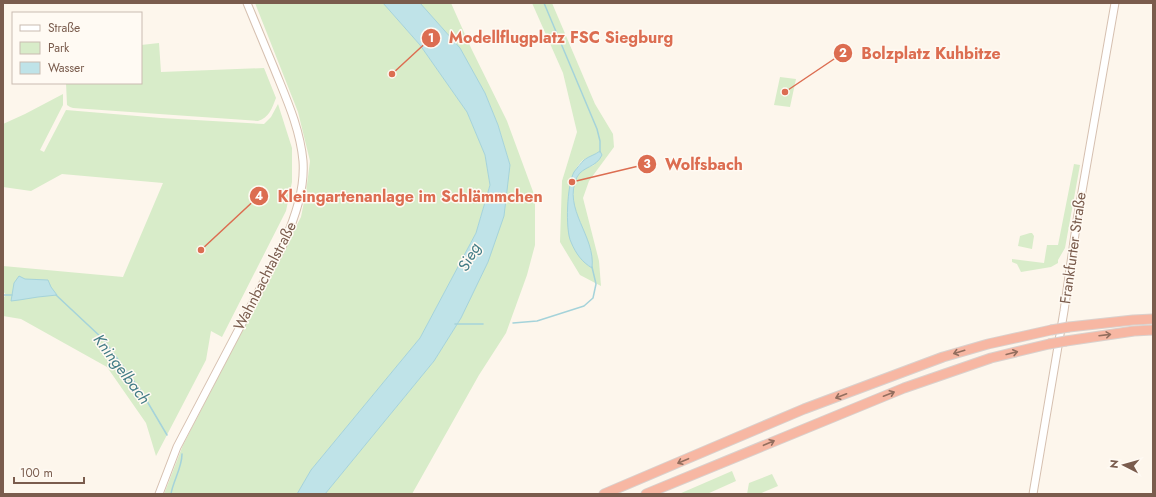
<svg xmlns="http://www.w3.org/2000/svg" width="1156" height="497" font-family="Jost,sans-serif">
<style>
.green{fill:#d8ecc9;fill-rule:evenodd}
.water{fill:#bfe3e8;stroke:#a5d3da}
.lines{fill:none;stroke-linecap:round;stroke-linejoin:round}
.stream{stroke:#a5d3da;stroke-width:1.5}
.secondary-casing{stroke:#d6c0b0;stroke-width:9}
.motorway-casing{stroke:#dad1cd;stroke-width:11}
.secondary{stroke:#fff;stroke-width:7}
.motorway{stroke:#f7b7a3;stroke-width:9}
.motorway-bridge-casing{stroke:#dad1cd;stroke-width:11;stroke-linecap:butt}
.motorway-bridge{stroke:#f7b7a3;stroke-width:9}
.oneway{stroke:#936e5e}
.labels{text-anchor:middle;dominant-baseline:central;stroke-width:3;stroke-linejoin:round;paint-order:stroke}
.street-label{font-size:15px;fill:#7a5c4d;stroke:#fffaf3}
.water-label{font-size:16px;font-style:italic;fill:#437c86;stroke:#fffaf3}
.leader{fill:none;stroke:#dc6d51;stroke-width:1.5}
.callout-dot{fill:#dc6d51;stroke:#fffaf3;stroke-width:1.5}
.mark-label{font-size:12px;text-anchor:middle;font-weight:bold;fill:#fff}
.callout-label{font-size:16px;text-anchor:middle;font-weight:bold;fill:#dc6d51;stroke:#fffaf3;stroke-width:3;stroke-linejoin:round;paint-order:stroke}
</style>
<rect width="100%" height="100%" fill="#fdf6ec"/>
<!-- green -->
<g class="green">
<polygon points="255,3 383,3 420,45 467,112 485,155 490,184 476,233 420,338 311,470 297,494 164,494 183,445 301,217 306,192 310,161 298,112"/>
<polygon points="420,3 451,3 471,48 507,121 535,197 535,245 527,275 506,333 479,375 412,494 325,494 434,361 461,318 488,262 510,165 498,125 485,93 460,48"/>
<path d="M532 3H552L595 104 613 134 614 147 589 181 583 198 599 261 601 286 580 275 560 242 562 181 577 132 563 73ZM600 151 594 165C590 167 582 169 580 172 569 186 573 207 580 222L568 230C570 209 566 175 583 160 588 157 595 155 600 151Z"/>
<path d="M159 43 161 72 264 68 276 98C272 108 269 118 258 121L73 108 70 107 67 105 66 83H141V45Z"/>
<polygon points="780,77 796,79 790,107 774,105"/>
<polygon points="63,94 63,105 40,150 44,152 66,110 161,118 264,124 271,117 278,104 292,148 292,182 286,211 222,337 211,331 206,360 156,456 146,423 107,367 21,319 3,316 3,298 6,295 3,291 3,266 123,277 163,183 62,174 31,191 3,187 3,124 25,114"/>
<polygon points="1074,164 1080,165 1065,248 1058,260 1058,263 1051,267 1021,272 1017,264 1012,262 1012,259 1044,263 1047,245 1058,245"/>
<polygon points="1030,233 1032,233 1034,236 1032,249 1018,246 1020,236"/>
<polygon points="732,471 736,481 707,494 679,494"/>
<polygon points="772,474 778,486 759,494 747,494 749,483"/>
</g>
<!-- water -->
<g class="water">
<polygon points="383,3 420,3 460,48 485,93 498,125 510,165 504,216 488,262 461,318 434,361 325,494 297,494 311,470 420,338 476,233 490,185 485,155 467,112 420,45"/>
<path d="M600 151 602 155C596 168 583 166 577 177 562 209 596 236 592 268 582 262 576 254 571 242 565 230 567 184 574 172 577 168 581 163 584 160 589 156 595 155 600 151Z"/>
<polygon points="19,276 25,279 48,280 51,287 57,295 38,297 19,300 11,301 14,283"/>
</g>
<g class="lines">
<!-- stream -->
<g class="stream">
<polyline points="544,3 597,129 600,141 600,152"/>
<polyline points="3,295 12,295"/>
<polyline points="56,295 103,339 141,391 167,435"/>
<polyline points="513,323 537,321 584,306 593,298 596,284 592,267"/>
<polyline points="455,324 483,324"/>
<path d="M171 494C173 481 182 468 182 454"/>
</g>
<defs>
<g id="secondary">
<path d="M159 494 177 447 284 243C295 217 305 189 303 161 300 128 286 98 274 68 265 46 256 25 247 3"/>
<polyline points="1033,494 1064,311 1077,220 1115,3"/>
</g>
<g id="motorway">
<polyline points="1069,327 1133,320 1153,319"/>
<polyline points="1066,341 1134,331 1153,330"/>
<polyline points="604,494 804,409 943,357 988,344 1051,330"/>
<polyline points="646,494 904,388 991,358 1049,344"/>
</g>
</defs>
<!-- secondary casing -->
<use href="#secondary" class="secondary-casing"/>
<!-- motorway casing -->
<use href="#motorway" class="motorway-casing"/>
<!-- secondary -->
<use href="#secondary" class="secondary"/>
<!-- motorway -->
<use href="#motorway" class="motorway"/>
<defs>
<g id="motorway-bridge">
<polyline points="1051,330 1069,327"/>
<polyline points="1049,344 1066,341"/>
</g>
</defs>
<!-- motorway-bridge casing -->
<use href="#motorway-bridge" class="motorway-bridge-casing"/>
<!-- motorway-bridge -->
<use href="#motorway-bridge" class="motorway-bridge"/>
</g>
<!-- one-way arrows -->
<defs><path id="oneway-shaft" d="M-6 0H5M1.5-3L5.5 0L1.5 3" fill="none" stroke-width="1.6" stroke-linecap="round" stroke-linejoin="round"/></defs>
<g class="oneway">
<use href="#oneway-shaft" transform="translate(1105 335) rotate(-7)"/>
<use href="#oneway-shaft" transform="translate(959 352) rotate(163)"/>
<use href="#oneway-shaft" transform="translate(1012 353) rotate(-14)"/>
<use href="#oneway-shaft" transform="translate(889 394) rotate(-21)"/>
<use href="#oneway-shaft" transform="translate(841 396) rotate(159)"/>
<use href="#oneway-shaft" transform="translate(769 443) rotate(-23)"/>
<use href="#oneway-shaft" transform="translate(683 461) rotate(157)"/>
</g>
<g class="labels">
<!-- street labels -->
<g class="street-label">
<text transform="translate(1073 248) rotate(-82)">Frankfurter Straße</text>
<text transform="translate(265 276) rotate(-63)">Wahnbachtalstraße</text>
</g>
<!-- water labels -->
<g class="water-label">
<text transform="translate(469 257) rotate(-61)">Sieg</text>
<text transform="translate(122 369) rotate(53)">Kningelbach</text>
</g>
</g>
<!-- callouts -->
<path class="leader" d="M392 74L431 38M785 92L843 53M572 182L647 164M201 250L259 196"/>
<g class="callout-dot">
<circle cx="392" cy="74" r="4"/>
<circle cx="785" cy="92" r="4"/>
<circle cx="572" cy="182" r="4"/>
<circle cx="201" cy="250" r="4"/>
<circle cx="431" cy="38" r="10"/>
<circle cx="843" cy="53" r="10"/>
<circle cx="647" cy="164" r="10"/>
<circle cx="259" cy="196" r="10"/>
</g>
<g class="mark-label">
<text x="431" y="42">1</text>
<text x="843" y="57">2</text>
<text x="647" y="168">3</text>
<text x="259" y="200">4</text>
</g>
<g class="callout-label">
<text x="561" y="43">Modellflugplatz FSC Siegburg</text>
<text x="931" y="59">Bolzplatz Kuhbitze</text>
<text x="704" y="170">Wolfsbach</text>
<text x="410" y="202">Kleingartenanlage im Schlämmchen</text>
</g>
<!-- border -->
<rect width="1156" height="497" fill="none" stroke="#7a5c4d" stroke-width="8"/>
<!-- legend -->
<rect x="12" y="12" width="130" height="72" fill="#fffaf3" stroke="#cabbb1"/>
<rect x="20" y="25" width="20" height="6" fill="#ffffff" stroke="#cabbb1"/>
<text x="48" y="32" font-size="12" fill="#7a5c4d">Straße</text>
<rect x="20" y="42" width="20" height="12" fill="#d8ecc9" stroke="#cabbb1"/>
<text x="48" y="52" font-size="12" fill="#7a5c4d">Park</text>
<rect x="20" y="62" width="20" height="12" fill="#bfe3e8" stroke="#cabbb1"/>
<text x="48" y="72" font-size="12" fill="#7a5c4d">Wasser</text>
<!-- north arrow -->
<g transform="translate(1124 465) rotate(276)" stroke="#fffaf3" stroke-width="3" paint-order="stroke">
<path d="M0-3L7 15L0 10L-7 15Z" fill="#7a5c4d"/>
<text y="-6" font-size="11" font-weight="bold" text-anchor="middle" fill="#7a5c4d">N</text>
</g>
<!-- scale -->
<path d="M14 477v6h70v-6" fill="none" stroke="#7a5c4d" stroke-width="2"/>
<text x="20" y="477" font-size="12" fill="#7a5c4d" stroke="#fffaf3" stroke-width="3" paint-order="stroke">100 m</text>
</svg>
